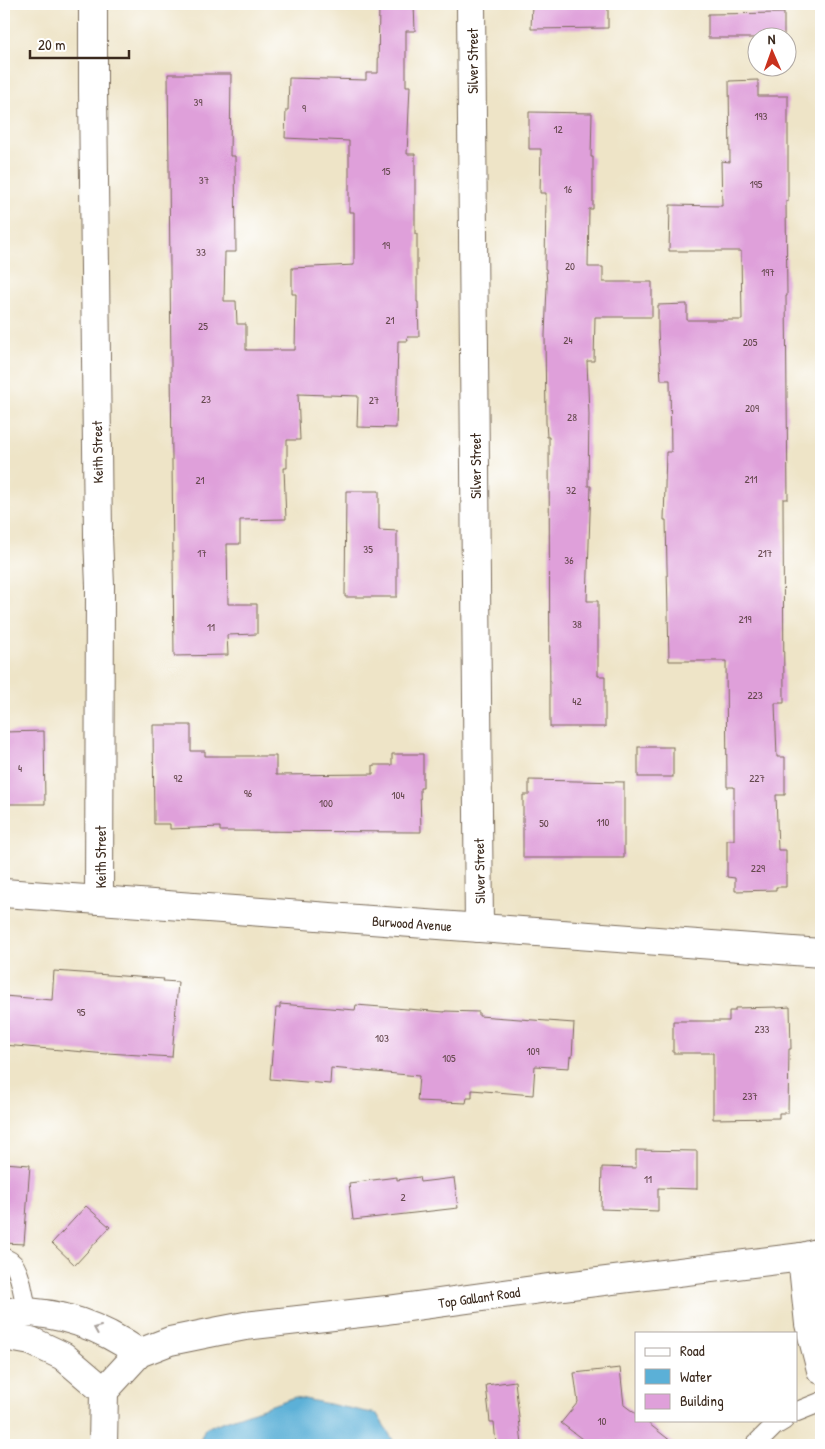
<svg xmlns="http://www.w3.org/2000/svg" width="825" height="1449" font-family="'Patrick Hand',sans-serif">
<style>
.water{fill:#5bb0d7;stroke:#4b6d7a}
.building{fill:#dfa0da}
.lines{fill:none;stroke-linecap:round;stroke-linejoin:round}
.service-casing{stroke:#7a6b59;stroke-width:21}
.minor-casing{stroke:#7a6b59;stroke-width:30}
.tertiary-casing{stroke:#7a6b59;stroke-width:30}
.service{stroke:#fff;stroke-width:19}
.minor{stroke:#fff;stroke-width:28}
.tertiary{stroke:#fff;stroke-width:28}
.oneway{stroke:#a79f9a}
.labels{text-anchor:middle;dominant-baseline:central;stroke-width:5;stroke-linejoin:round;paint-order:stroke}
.number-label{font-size:11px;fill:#64484d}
.street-label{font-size:14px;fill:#3b2a1e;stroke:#fff}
</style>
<rect width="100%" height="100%" fill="#fff"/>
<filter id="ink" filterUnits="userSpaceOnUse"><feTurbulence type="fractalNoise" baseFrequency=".02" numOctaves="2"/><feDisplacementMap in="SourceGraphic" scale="10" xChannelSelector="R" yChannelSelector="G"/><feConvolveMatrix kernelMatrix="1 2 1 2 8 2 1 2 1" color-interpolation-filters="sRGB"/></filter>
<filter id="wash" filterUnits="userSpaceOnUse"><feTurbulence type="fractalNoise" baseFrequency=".0096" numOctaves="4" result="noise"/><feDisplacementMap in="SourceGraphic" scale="20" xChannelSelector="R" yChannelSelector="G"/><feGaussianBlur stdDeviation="1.12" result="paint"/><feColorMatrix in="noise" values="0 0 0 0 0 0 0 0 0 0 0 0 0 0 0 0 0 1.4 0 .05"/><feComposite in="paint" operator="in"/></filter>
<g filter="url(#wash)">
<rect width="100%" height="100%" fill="#eee4c7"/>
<!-- water -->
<polygon class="water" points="295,1397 377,1414 396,1445 198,1445 205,1428"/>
<g id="blocks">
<!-- building -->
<g class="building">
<polygon points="379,4 414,4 415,31 406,31 406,86 410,86 407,154 415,154 415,234 417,234 417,302 418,302 419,337 407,337 408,341 398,341 396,428 357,427 358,396 298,394 300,440 287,440 287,468 284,468 286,519 240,520 240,544 227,544 228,604 257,604 257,634 227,635 228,655 174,656 168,74 231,74 230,156 235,156 236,252 225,252 224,301 236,301 237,324 246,324 246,350 295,350 296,294 292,294 292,268 354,265 354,212 349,212 349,141 285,138 286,110 288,110 289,78 366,80 366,73 378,73"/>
<polygon points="532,4 608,4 608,28 531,29"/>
<polygon points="784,13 784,38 708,38 708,14"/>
<polygon points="758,80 758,96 788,96 788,201 786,201 787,296 786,296 788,499 783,499 784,703 775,703 777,757 785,757 785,795 776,795 778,850 786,850 786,887 776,887 776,890 735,891 735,878 727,877 727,840 734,840 734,787 727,787 726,661 669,661 666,520 664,520 666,452 671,452 670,380 661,380 658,332 658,305 687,304 687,320 742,320 741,251 669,251 670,205 722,206 721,161 730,162 729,81"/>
<polygon points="529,112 592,113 591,157 593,157 593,209 589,209 588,267 603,267 603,282 652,282 652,317 595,317 594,361 587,361 589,415 588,486 591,486 587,601 598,601 598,676 605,676 605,727 550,727 549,437 547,437 546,422 545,335 547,286 546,269 545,269 546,193 540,193 541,149 529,149"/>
<polygon points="346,491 379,491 379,530 397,531 397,597 345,597"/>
<polygon points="153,725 191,725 191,751 205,751 205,756 276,756 276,775 373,774 373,765 392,765 392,754 423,754 423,788 420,788 421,832 220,831 220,827 170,829 170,824 154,824"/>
<polygon points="44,731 45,804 4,804 4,732"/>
<rect x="638" y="747" width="35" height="30"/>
<polygon points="529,780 624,782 624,858 523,858 523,795 529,795"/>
<polygon points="54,971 164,979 163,981 178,982 172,1057 107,1053 107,1054 4,1045 4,996 52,1000"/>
<polygon points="280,1004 355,1010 356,1005 445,1012 445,1011 479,1012 479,1016 574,1023 572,1057 570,1056 569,1068 535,1066 533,1095 472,1090 472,1098 467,1098 466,1103 417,1101 419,1076 331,1068 330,1084 270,1079 276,1008 280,1008"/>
<polygon points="777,1007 777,1008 790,1007 791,1049 789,1049 788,1113 779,1113 779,1118 713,1119 713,1053 673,1053 673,1021 729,1021 729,1011 735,1011 735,1008"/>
<polygon points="636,1150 697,1151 697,1189 658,1188 658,1211 601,1209 602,1167 636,1168"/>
<polygon points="4,1163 30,1165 24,1244 4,1243"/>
<polygon points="397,1177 397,1180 419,1177 420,1182 454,1178 458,1208 353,1220 349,1183"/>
<polygon points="86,1206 110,1227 75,1265 52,1243"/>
<polygon points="620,1368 624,1405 636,1414 636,1420 644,1420 676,1445 590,1445 561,1423 578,1402 574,1373"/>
<polygon points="515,1381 522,1445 496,1445 494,1422 490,1422 486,1385"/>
</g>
</g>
</g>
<g filter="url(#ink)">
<use href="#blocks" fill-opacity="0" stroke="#7a6b59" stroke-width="1"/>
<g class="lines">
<defs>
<g id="service">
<path d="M4 1258C6 1259 9 1260 11 1262 20 1268 25 1300 26 1311"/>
<polyline points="796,1412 821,1402"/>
<polyline points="755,1445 774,1426 784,1420"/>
</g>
<g id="minor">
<polyline points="93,4 93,91 98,536 100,586 99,900"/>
<polyline points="471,4 479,928"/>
<polyline points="802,1257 809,1324 821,1370"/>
<path d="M4 1312C54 1309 98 1324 139 1353"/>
<polyline points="4,1336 31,1341 63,1356 104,1391"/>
<polyline points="104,1391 139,1353 170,1341 219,1331 245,1326 387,1310 548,1288 802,1257 821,1252"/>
<polyline points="103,1445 104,1391"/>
</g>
<polyline id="tertiary" points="4,893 821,953"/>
</defs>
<!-- service casing -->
<use href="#service" class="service-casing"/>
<!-- minor casing -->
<use href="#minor" class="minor-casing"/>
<!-- tertiary casing -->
<use href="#tertiary" class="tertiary-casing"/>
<!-- service -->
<use href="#service" class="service"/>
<!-- minor -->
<use href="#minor" class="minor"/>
<!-- tertiary -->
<use href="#tertiary" class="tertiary"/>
</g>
<!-- one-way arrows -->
<defs><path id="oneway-chevron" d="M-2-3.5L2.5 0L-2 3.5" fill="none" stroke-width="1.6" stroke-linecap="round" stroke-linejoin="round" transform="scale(1.25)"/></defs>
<use class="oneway" href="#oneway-chevron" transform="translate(97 1329) rotate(-157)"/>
</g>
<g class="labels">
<!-- number labels -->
<g class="number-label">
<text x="198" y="102">39</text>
<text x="304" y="108">9</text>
<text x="761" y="116">193</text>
<text x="558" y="129">12</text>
<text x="386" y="171">15</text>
<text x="204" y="180">37</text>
<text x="756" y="184">195</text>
<text x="568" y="189">16</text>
<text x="386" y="245">19</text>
<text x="201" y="252">33</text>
<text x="570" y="266">20</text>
<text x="768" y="272">197</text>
<text x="390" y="320">21</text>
<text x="203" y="326">25</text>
<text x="568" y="340">24</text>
<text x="750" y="342">205</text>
<text x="206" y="399">23</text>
<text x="374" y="400">27</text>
<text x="752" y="408">209</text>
<text x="572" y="417">28</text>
<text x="751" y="479">211</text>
<text x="200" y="480">21</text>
<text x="571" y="490">32</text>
<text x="368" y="549">35</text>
<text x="202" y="553">17</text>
<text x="765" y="553">217</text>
<text x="569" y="560">36</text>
<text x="745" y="619">219</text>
<text x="577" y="624">38</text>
<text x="211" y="627">11</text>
<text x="755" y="695">223</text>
<text x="577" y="701">42</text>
<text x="20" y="768">4</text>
<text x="178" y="778">92</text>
<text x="757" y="778">227</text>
<text x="248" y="793">96</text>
<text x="398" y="795">104</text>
<text x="326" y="803">100</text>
<text x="603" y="822">110</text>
<text x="544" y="823">50</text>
<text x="758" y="868">229</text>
<text x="81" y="1012">95</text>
<text x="762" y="1029">233</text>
<text x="382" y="1038">103</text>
<text x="533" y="1051">109</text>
<text x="449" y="1058">105</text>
<text x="750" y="1096">237</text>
<text x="648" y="1179">11</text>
<text x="403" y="1197">2</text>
<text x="602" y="1421">10</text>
</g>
<!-- street labels -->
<g class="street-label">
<text transform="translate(472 61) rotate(-90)">Silver Street</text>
<text transform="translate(97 452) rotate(-91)">Keith Street</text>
<text transform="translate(475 466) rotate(-90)">Silver Street</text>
<text transform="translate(100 857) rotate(-90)">Keith Street</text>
<text transform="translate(479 871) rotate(-91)">Silver Street</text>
<text transform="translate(412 923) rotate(4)">Burwood Avenue</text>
<text transform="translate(479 1297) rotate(-8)">Top Gallant Road</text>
</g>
</g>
<!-- margin -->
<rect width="825" height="1449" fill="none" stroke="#fff" stroke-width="20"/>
<!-- legend -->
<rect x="635" y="1332" width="162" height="90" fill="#ffffff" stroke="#b1aaa5"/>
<rect x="645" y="1348" width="25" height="8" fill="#ffffff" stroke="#b1aaa5"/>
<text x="680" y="1356" font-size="15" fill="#3b2a1e">Road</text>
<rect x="645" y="1369" width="25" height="15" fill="#5bb0d7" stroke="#b1aaa5"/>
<text x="680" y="1382" font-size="15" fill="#3b2a1e">Water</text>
<rect x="645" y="1394" width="25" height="15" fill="#dfa0da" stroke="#b1aaa5"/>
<text x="680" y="1406" font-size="15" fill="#3b2a1e">Building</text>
<!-- north arrow -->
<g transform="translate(772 52) rotate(358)"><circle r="24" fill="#ffffff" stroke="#b1aaa5"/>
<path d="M0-4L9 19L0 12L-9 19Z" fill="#c8321e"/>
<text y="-8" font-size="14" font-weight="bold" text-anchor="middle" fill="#3b2a1e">N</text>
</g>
<!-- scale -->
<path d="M30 50v8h99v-8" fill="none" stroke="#3b2a1e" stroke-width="2.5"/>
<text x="38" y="50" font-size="15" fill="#3b2a1e" stroke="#ffffff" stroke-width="4" paint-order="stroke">20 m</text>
</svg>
